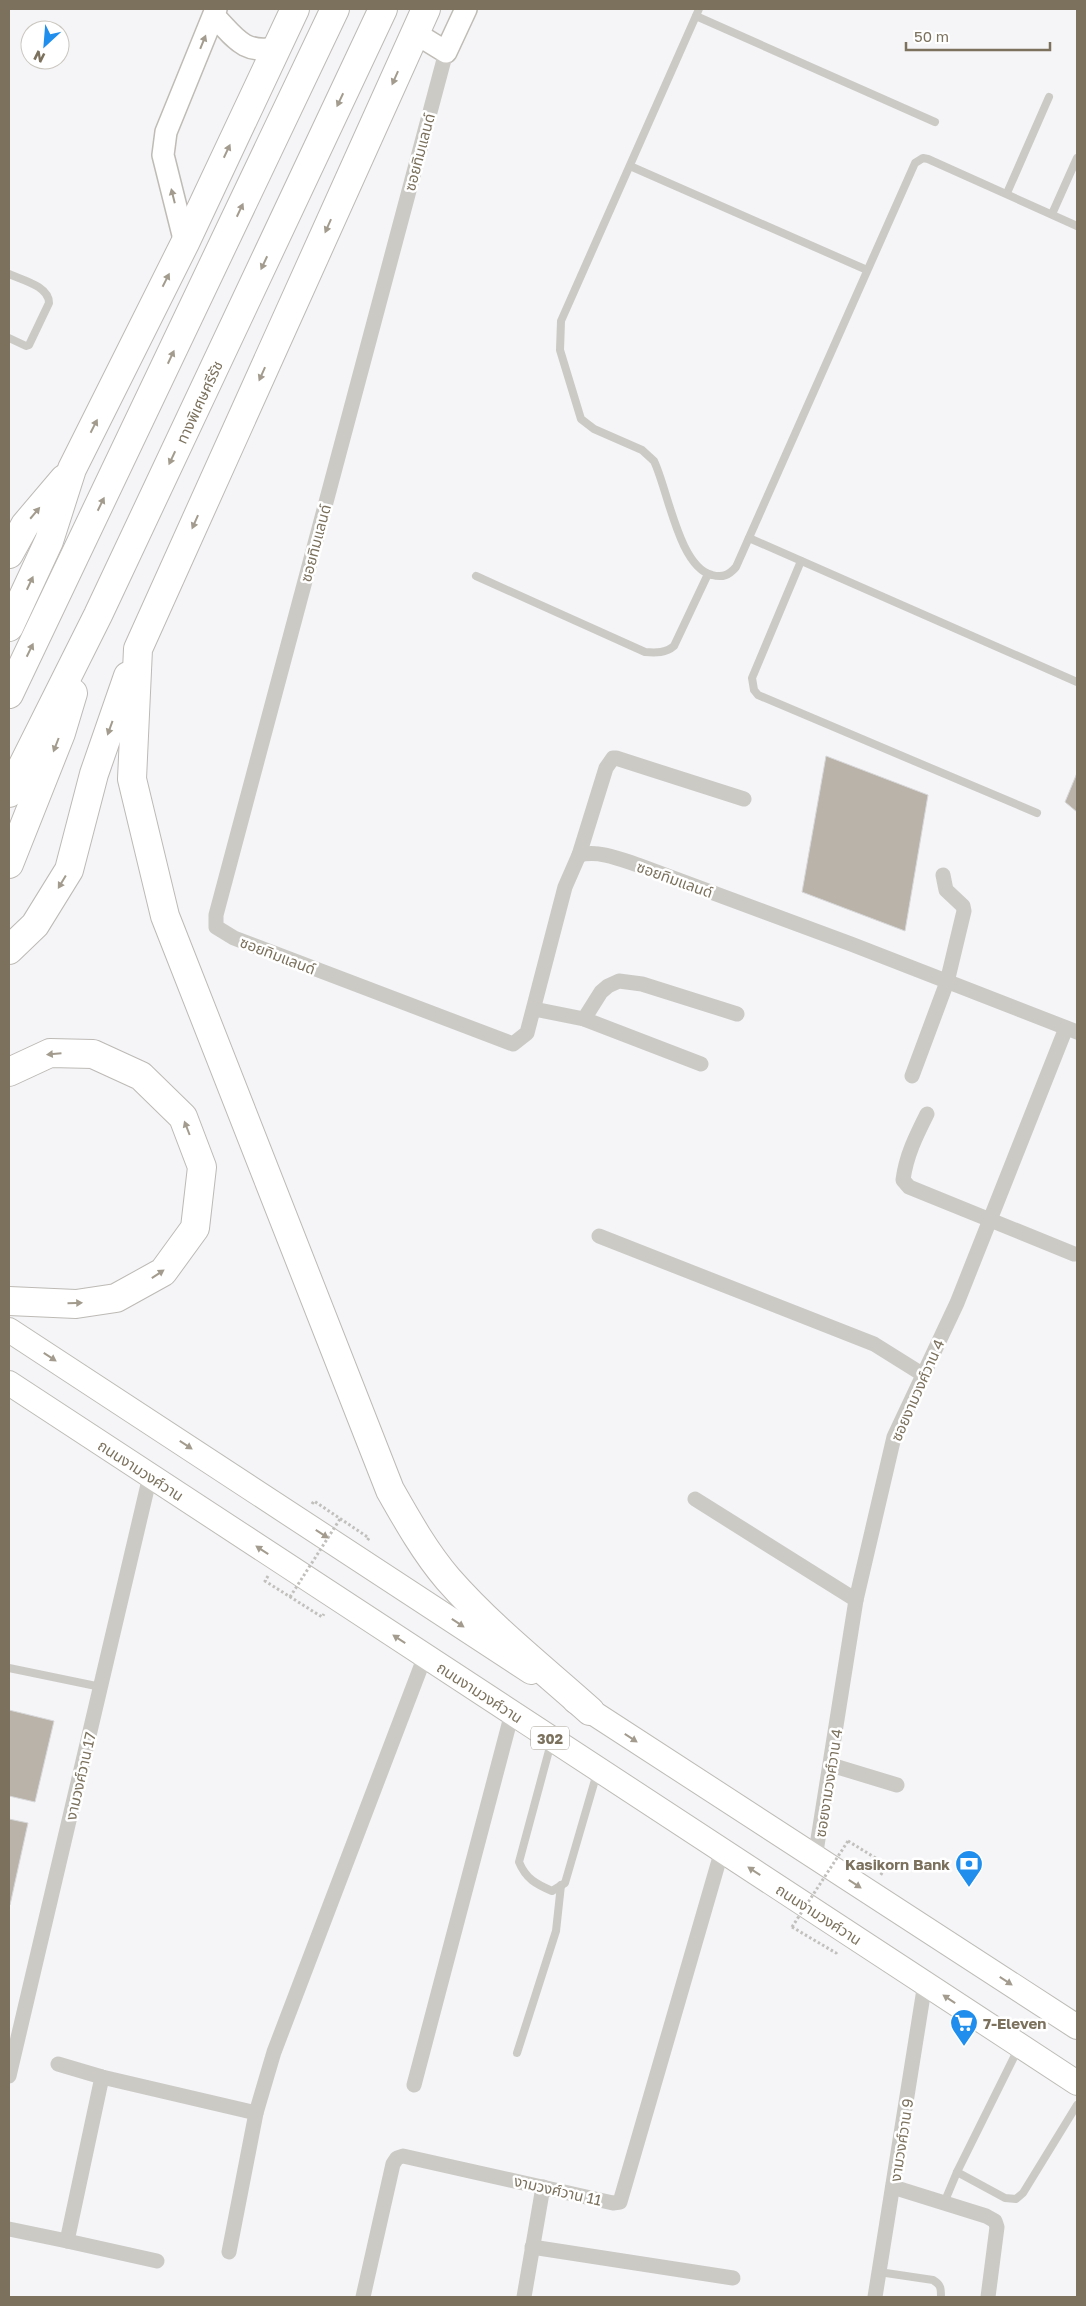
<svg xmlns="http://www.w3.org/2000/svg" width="1086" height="2306" font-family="'Golos Text','Noto Sans Thai',sans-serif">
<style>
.building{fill:#b9b3a9;stroke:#d8d7d9}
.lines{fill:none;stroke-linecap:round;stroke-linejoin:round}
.secondary-casing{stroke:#bfbcb5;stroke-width:24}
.primary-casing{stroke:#bebcb6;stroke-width:26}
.highway-casing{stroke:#bdbab5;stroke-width:30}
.path{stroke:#c2c0bc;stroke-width:3;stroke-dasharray:2.5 2.5;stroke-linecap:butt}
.lane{stroke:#cccac5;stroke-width:8}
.street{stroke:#cccac5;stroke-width:15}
.secondary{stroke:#fff;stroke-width:21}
.primary{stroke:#fff;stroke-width:24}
.highway{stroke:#fff;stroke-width:28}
.path-bridge{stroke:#c2c0bc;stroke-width:3;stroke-dasharray:2.5 2.5;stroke-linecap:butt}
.oneway{fill:#a39c8e}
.labels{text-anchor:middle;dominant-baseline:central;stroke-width:5;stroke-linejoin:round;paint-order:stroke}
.shield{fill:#fff;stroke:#a39c8e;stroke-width:1}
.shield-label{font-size:14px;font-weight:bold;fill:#7b715d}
.street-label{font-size:15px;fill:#7b715d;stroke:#fff}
.poi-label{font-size:15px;font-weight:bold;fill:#7b715d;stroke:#fff;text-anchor:end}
</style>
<rect width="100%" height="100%" fill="#f5f5f8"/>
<!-- building -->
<g class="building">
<polygon points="826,756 928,795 905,931 802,892"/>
<polygon points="1077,773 1077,812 1065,802"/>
<polygon points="9,1710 54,1721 35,1802 9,1796"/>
<polygon points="9,1819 28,1823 10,1905 9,1904"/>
</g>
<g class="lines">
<defs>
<g id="secondary">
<path d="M214 16C235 37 242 54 276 48"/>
<polyline points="415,33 446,52 466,9"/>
<polyline points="185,243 163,155 166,132 216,9"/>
</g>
<g id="primary">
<polyline points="9,1330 531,1672"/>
<polyline points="9,1383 1077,2083"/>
<polyline points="575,1701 1077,2027"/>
</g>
<g id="highway">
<path d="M426 9 138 649 132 779 165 916 390 1490C407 1520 425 1552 448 1579 491 1628 542 1668 590 1711"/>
<polyline points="9,554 25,525 64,479"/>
<polyline points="9,627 49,541 72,469 185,243 295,9"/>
<polyline points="9,694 335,9"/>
<polyline points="9,793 98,615 383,9"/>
<polyline points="9,864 61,733 73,693"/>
<polyline points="9,950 35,925 69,870 94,774 128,676"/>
<polyline points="9,1072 50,1053 93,1054 141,1076 183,1117 202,1167 195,1228 163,1272 116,1298 76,1304 9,1301"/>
</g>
</defs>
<!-- secondary casing -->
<use href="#secondary" class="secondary-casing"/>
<!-- primary casing -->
<use href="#primary" class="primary-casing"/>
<!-- highway casing -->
<use href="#highway" class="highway-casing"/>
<!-- path -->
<g class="path">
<polyline points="312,1504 314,1501 369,1538 367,1541"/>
<polyline points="268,1576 265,1581 322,1617 324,1614"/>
<polyline points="848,1841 887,1865 880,1876"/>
<polyline points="792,1927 836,1953 838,1951"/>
</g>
<!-- lane -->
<g class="lane">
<path d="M699 9 561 321 560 350 581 419 594 429 642 450 654 461C668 490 679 567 712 575 723 578 729 575 736 567L915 163 923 158 928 159 1077 226"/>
<polyline points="696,16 935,122"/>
<polyline points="630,166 867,270"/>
<polyline points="1007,193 1049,97"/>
<polyline points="1052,214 1077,158"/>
<path d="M9 274C22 280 49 286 49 303L29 345 26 346 9 338"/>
<polyline points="749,538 1077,682"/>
<polyline points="801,561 752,678 754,690 758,695 1037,813"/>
<path d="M476 576 645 652C656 653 666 653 674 646L708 574"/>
<polyline points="9,1668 101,1687"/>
<path d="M551 1743 519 1862C526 1879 536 1884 552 1891L565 1883 597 1773"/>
<polyline points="1018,2049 957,2172 1005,2198 1016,2199 1023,2193 1077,2105"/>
<polyline points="517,2053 556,1931 561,1885"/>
<polyline points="944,2203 957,2172"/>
<path d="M879 2272 933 2280C941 2285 941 2288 941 2297"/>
</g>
<!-- street -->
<g class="street">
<polyline points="446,52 216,915 216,927 234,938 513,1044 527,1033 565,887 579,855 606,768 613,758 616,758 744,799"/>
<path d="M579 855C599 850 620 859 638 865L851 944 1077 1032"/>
<polyline points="534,1009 584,1019 601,992 608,986 619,981 642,984 737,1014"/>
<polyline points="584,1019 701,1064"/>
<polyline points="912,1076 947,982 964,911 963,906 946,890 943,875"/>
<path d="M927 1114C916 1136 906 1156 903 1180L909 1187 1074 1254"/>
<polyline points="599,1236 874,1344 922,1374"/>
<polyline points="695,1499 856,1600"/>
<polyline points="831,1765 897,1785"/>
<polyline points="815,1858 856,1600 894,1437 957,1303 1066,1028"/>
<polyline points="58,2064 102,2077 256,2113"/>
<polyline points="9,2076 150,1476"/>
<polyline points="414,2085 512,1713"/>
<polyline points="893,2187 986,2216 995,2221 997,2227 988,2297"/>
<polyline points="9,2229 67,2241 102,2077"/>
<polyline points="67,2241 157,2261"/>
<polyline points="532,2247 733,2278"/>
<polyline points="229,2252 256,2113 274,2052 425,1656"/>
<polyline points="363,2297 393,2164 397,2158 403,2156 613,2203 620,2202 722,1850"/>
<polyline points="524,2297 543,2187"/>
<polyline points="875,2297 925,1983"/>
</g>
<!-- secondary -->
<use href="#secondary" class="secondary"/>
<!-- primary -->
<use href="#primary" class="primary"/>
<!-- highway -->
<use href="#highway" class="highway"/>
<!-- path-bridge -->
<g class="path-bridge">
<polyline points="290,1597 340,1519"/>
<polyline points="792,1927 848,1841"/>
</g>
</g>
<!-- one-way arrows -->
<defs><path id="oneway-solid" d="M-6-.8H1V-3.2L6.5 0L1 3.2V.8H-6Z" transform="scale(1.25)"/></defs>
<g class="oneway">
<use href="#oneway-solid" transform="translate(203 42) rotate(-68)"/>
<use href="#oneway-solid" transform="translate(395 78) rotate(114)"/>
<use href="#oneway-solid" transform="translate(340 100) rotate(115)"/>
<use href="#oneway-solid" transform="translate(227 151) rotate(-65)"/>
<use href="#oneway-solid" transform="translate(173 196) rotate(-104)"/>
<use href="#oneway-solid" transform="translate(240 210) rotate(-65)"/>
<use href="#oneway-solid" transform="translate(328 226) rotate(114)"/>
<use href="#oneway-solid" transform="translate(264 263) rotate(115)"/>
<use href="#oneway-solid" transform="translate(166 280) rotate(-63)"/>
<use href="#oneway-solid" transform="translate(171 357) rotate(-65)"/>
<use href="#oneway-solid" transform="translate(262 374) rotate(114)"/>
<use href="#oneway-solid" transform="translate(94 426) rotate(-63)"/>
<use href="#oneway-solid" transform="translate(172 458) rotate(115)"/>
<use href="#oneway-solid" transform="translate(101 504) rotate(-64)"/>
<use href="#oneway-solid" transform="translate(35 513) rotate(-50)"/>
<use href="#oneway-solid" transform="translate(195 522) rotate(114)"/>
<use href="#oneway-solid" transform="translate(30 583) rotate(-65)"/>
<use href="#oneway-solid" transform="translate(30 650) rotate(-64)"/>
<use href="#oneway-solid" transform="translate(110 728) rotate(110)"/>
<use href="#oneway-solid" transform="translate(56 745) rotate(111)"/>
<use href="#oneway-solid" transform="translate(62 882) rotate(121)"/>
<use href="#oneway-solid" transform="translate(54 1054) rotate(175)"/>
<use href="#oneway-solid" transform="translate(187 1128) rotate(-111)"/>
<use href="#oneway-solid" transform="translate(158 1274) rotate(-34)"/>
<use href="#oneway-solid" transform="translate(75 1303) rotate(-2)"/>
<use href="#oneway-solid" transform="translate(50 1357) rotate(33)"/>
<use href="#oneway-solid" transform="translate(186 1445) rotate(33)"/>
<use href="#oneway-solid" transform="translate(322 1534) rotate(33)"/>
<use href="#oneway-solid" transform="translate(262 1550) rotate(-147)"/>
<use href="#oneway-solid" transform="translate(458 1623) rotate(34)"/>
<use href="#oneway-solid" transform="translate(399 1639) rotate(-147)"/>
<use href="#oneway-solid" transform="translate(631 1738) rotate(33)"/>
<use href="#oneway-solid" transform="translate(754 1871) rotate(-147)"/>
<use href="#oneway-solid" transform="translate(855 1884) rotate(33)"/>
<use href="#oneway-solid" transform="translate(1006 1981) rotate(33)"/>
<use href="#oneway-solid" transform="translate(949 1999) rotate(-146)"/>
</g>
<!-- icons -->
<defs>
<symbol id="bank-pin" viewBox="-11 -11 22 30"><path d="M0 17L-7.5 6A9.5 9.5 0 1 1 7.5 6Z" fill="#208eec" stroke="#fff"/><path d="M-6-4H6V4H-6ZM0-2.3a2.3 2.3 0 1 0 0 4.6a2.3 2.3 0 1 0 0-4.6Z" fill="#fff"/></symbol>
<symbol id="supermarket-pin" viewBox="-11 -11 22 30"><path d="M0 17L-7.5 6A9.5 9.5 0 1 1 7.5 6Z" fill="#208eec" stroke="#fff"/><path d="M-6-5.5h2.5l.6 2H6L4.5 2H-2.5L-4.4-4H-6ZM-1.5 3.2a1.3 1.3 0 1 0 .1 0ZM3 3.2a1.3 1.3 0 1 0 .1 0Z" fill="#fff"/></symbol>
</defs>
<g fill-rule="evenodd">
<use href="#bank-pin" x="953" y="1848" width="32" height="43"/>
<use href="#supermarket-pin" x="948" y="2007" width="32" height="43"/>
</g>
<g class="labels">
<!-- shield labels -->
<rect class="shield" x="531" y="1726.5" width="38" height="23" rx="4"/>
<g class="shield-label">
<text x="550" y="1738">302</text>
</g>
<!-- street labels -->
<g class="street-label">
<text transform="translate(419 152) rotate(-75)">ซอยทิมแลนด์</text>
<text transform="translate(199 402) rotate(-65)">ทางพิเศษศรีรัช</text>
<text transform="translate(315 543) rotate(-75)">ซอยทิมแลนด์</text>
<text transform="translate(675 879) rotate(20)">ซอยทิมแลนด์</text>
<text transform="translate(278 955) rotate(21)">ซอยทิมแลนด์</text>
<text transform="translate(917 1390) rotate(-66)">ซอยงามวงศ์วาน 4</text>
<text transform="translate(141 1470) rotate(33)">ถนนงามวงศ์วาน</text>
<text transform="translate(480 1692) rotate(33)">ถนนงามวงศ์วาน</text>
<text transform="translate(80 1776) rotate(-77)">งามวงศ์วาน 17</text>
<text transform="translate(828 1783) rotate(-81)">ซอยงามวงศ์วาน 4</text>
<text transform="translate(819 1914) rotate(33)">ถนนงามวงศ์วาน</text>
<text transform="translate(901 2140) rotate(-81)">งามวงศ์วาน 9</text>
<text transform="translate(558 2190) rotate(13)">งามวงศ์วาน 11</text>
</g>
<!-- poi labels -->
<g class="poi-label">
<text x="950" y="1864">Kasikorn Bank</text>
<text x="983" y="2023" text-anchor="start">7-Eleven</text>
</g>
</g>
<!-- border -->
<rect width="1086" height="2306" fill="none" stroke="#7b715d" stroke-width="20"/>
<!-- north arrow -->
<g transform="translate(45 45) rotate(206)"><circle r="24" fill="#ffffff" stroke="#cac6be"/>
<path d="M0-4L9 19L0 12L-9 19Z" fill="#208eec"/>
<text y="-8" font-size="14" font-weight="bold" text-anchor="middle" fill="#7b715d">N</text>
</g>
<!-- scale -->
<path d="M906 42v8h144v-8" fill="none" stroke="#7b715d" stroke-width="2.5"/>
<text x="914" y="42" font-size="15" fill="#7b715d" stroke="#ffffff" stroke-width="4" paint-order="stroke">50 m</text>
</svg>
